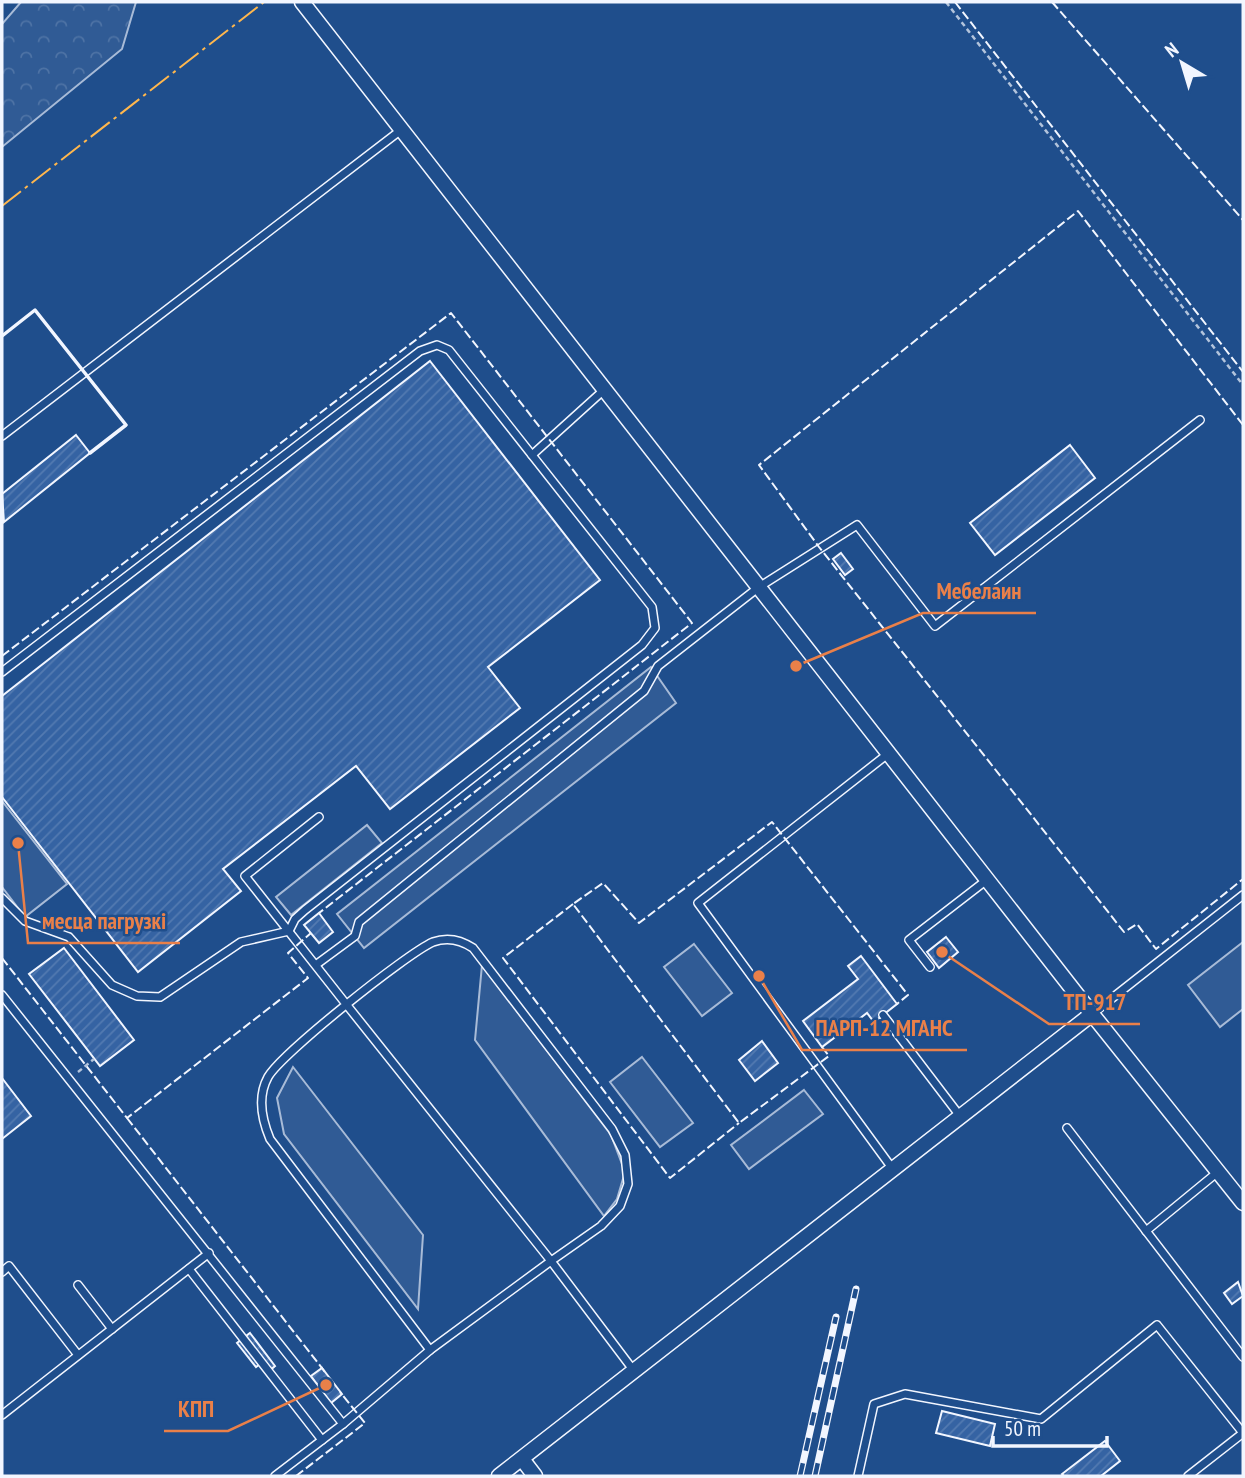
<svg xmlns="http://www.w3.org/2000/svg" width="1245" height="1478" font-family="'PT Sans Narrow',sans-serif">
<style>
.forest{fill:url(#forest-crowns);stroke:#a8bbd7;stroke-width:2}
.built{fill:#305b95;stroke:#a8bbd7;stroke-width:2}
.building{fill:url(#building-hatch);stroke:#f2f6ff;stroke-width:2}
.lines{fill:none;stroke-linecap:round;stroke-linejoin:round}
.lane-casing{stroke:#f2f6ff;stroke-width:10}
.street-casing{stroke:#f2f6ff;stroke-width:17}
.path{stroke:#b3c4dc;stroke-width:2.5;stroke-dasharray:5 3.5;stroke-linecap:butt}
.lane{stroke:#1f4e8c;stroke-width:7}
.street{stroke:#1f4e8c;stroke-width:14}
.rail-casing{stroke:#f2f6ff;stroke-width:7}
.rail{stroke:#1f4e8c;stroke-width:4.5;stroke-dasharray:13;stroke-linecap:butt}
.fence{stroke:#f2f6ff;stroke-width:2;stroke-dasharray:9 3.5;stroke-linecap:butt}
.wall{stroke:#f2f6ff;stroke-width:3.5}
.power{stroke:#ffb74d;stroke-width:2;stroke-dasharray:24 5 3.5 5;stroke-linecap:butt}
.leader{fill:none;stroke:#ea8049;stroke-width:2.5}
.callout-dot{fill:#ea8049;stroke:#1f4e8c;stroke-width:2.5}
.callout-label{font-size:23px;text-anchor:middle;font-weight:bold;fill:#ea8049;stroke:#1f4e8c;stroke-width:5;stroke-linejoin:round;paint-order:stroke}
</style>
<defs>
<pattern id="forest-crowns" width="20" height="18" patternUnits="userSpaceOnUse" patternTransform="scale(1.75)"><rect width="20" height="18" fill="#305b95"/><path d="M2 6a3 3 0 1 1 6 0M12 15a3 3 0 1 1 6 0" fill="none" stroke="#4e73a5"/></pattern>
<pattern id="building-hatch" width="6" height="6" patternUnits="userSpaceOnUse" patternTransform="scale(1.75)"><rect width="6" height="6" fill="#3563a3"/><path d="M-1 1l2-2M0 6l6-6M5 7l2-2" fill="none" stroke="#537ab1"/></pattern>
</defs>
<rect width="100%" height="100%" fill="#1f4e8c"/>
<!-- forest -->
<polygon class="forest" points="21,2 136,2 122,49 2,147 2,24"/>
<!-- built -->
<g class="built">
<polygon points="651,667 676,703 364,948 337,914"/>
<polygon points="2,801 67,884 25,917 2,887"/>
<polygon points="367,825 382,843 291,915 276,897"/>
<polygon points="1243,942 1243,1009 1220,1027 1188,985"/>
<polygon points="694,944 732,993 702,1016 664,967"/>
<polygon points="482,965 611,1135 625,1172 617,1199 604,1216 475,1040"/>
<polygon points="642,1057 693,1123 660,1147 610,1082"/>
<polygon points="293,1067 423,1235 418,1309 284,1134 277,1098"/>
<polygon points="804,1090 823,1114 749,1169 731,1145"/>
</g>
<!-- building -->
<g class="building">
<polygon points="430,361 600,580 488,667 520,708 390,809 356,766 223,869 241,891 138,972 2,797 2,696"/>
<polygon points="76,435 90,453 4,522 2,494"/>
<polygon points="1070,445 1095,478 995,555 970,523"/>
<polygon points="841,553 853,569 845,575 833,559"/>
<polygon points="319,913 333,932 319,943 304,925"/>
<polygon points="946,937 958,952 939,968 927,952"/>
<polygon points="64,948 134,1040 100,1066 29,974"/>
<polygon points="861,956 897,1004 874,1022 867,1013 822,1047 803,1021 858,979 848,966"/>
<polygon points="762,1041 778,1063 755,1081 739,1060"/>
<polygon points="2,1078 31,1116 2,1139"/>
<polygon points="1238,1282 1243,1296 1232,1304 1224,1293"/>
<polygon points="250,1333 275,1366 267,1373 260,1364 256,1367 237,1343"/>
<polygon points="322,1368 342,1394 331,1403 311,1376"/>
<polygon points="942,1411 995,1424 990,1446 936,1433"/>
<polygon points="1105,1441 1120,1461 1101,1476 1064,1476 1062,1474"/>
</g>
<g class="lines">
<defs>
<g id="lane">
<polyline points="2,436 401,130"/>
<polyline points="532,455 605,389"/>
<polyline points="2,672 420,351 437,345 449,350 652,607 655,628 642,645 305,910 295,919 289,931"/>
<polyline points="889,753 698,903 892,1168"/>
<path d="M319 817 245 876 346 1004 551 1261 601 1226 620 1206 628 1184 625 1155 612 1129 473 948C461 940 447 937 433 942 406 954 281 1054 268 1077 257 1097 262 1120 270 1139L430 1350"/>
<polyline points="2,898 25,921 69,937 112,985 137,996 160,997 241,942 289,931"/>
<polyline points="317,964 355,936 359,922 644,691 658,666 759,587 857,525 935,626 1200,420"/>
<polyline points="930,967 909,940 988,879"/>
<polyline points="2,995 343,1424 430,1350 551,1261 634,1371"/>
<polyline points="1092,1014 1243,895"/>
<polyline points="883,1015 960,1116"/>
<polyline points="1067,1128 1243,1357"/>
<polyline points="1146,1231 1219,1171"/>
<polyline points="189,1269 322,1440"/>
<polyline points="2,1272 9,1266 78,1355"/>
<polyline points="78,1285 112,1329"/>
<polyline points="2,1415 209,1253"/>
<polyline points="275,1476 343,1424"/>
<polyline points="858,1476 874,1404 905,1394 1041,1419 1157,1325 1243,1433"/>
<polyline points="1188,1476 1243,1433"/>
</g>
<g id="street">
<polyline points="302,2 1092,1014"/>
<polyline points="522,1459 535,1476"/>
<polyline points="499,1476 1092,1014 1243,1203"/>
</g>
</defs>
<!-- lane casing -->
<use href="#lane" class="lane-casing"/>
<!-- street casing -->
<use href="#street" class="street-casing"/>
<!-- path -->
<g class="path">
<polyline points="946,2 1243,385"/>
<polyline points="78,1072 94,1059"/>
</g>
<!-- lane -->
<use href="#lane" class="lane"/>
<!-- street -->
<use href="#street" class="street"/>
<defs>
<g id="rail">
<polyline points="800,1476 836,1317"/>
<polyline points="815,1476 856,1289"/>
</g>
</defs>
<!-- rail casing -->
<use href="#rail" class="rail-casing"/>
<!-- rail -->
<use href="#rail" class="rail"/>
<!-- fence -->
<g class="fence">
<polyline points="955,2 1243,372"/>
<polyline points="1052,2 1243,220"/>
<polyline points="1243,425 1078,211 759,465 819,547 1124,932 1137,924 1156,949 1243,879"/>
<polyline points="2,656 451,313 692,623 319,913"/>
<polyline points="573,904 503,958 670,1178 739,1123"/>
<polyline points="2,958 127,1118 308,978 288,953 311,933"/>
<polyline points="822,1047 829,1056 739,1123 573,904 603,883 639,923 772,822 908,995 897,1004"/>
<polyline points="127,1118 325,1372"/>
<polyline points="296,1476 365,1423 340,1392"/>
</g>
<!-- wall -->
<polyline class="wall" points="2,336 35,310 126,425 90,453"/>
<!-- power -->
<polyline class="power" points="2,206 264,2"/>
</g>
<!-- callouts -->
<path class="leader" d="M796 666L923 613H1036M18 843L28 943H180M942 952L1049 1024H1140M759 976L802 1050H967M326 1385L228 1431H164"/>
<g class="callout-dot">
<circle cx="796" cy="666" r="7"/>
<circle cx="18" cy="843" r="7"/>
<circle cx="942" cy="952" r="7"/>
<circle cx="759" cy="976" r="7"/>
<circle cx="326" cy="1385" r="7"/>
</g>
<g class="callout-label">
<text x="979" y="599">Мебелаин</text>
<text x="104" y="929">месца пагрузкі</text>
<text x="1095" y="1010">ТП-917</text>
<text x="884" y="1036">ПАРП-12 МГАНС</text>
<text x="196" y="1417">КПП</text>
</g>
<!-- border -->
<rect width="1245" height="1478" fill="none" stroke="#f2f6ff" stroke-width="7"/>
<!-- north arrow -->
<g transform="translate(1182 63) rotate(322)" stroke="#1f4e8c" stroke-width="5" paint-order="stroke">
<path d="M0-5L12 26L0 18L-12 26Z" fill="#f2f6ff"/>
<text y="-10" font-size="19" font-weight="bold" text-anchor="middle" fill="#f2f6ff">N</text>
</g>
<!-- scale -->
<path d="M993 1436v10h114v-10" fill="none" stroke="#f2f6ff" stroke-width="3.5"/>
<text x="1004" y="1436" font-size="21" fill="#f2f6ff" stroke="#1f4e8c" stroke-width="5" paint-order="stroke">50 m</text>
</svg>
